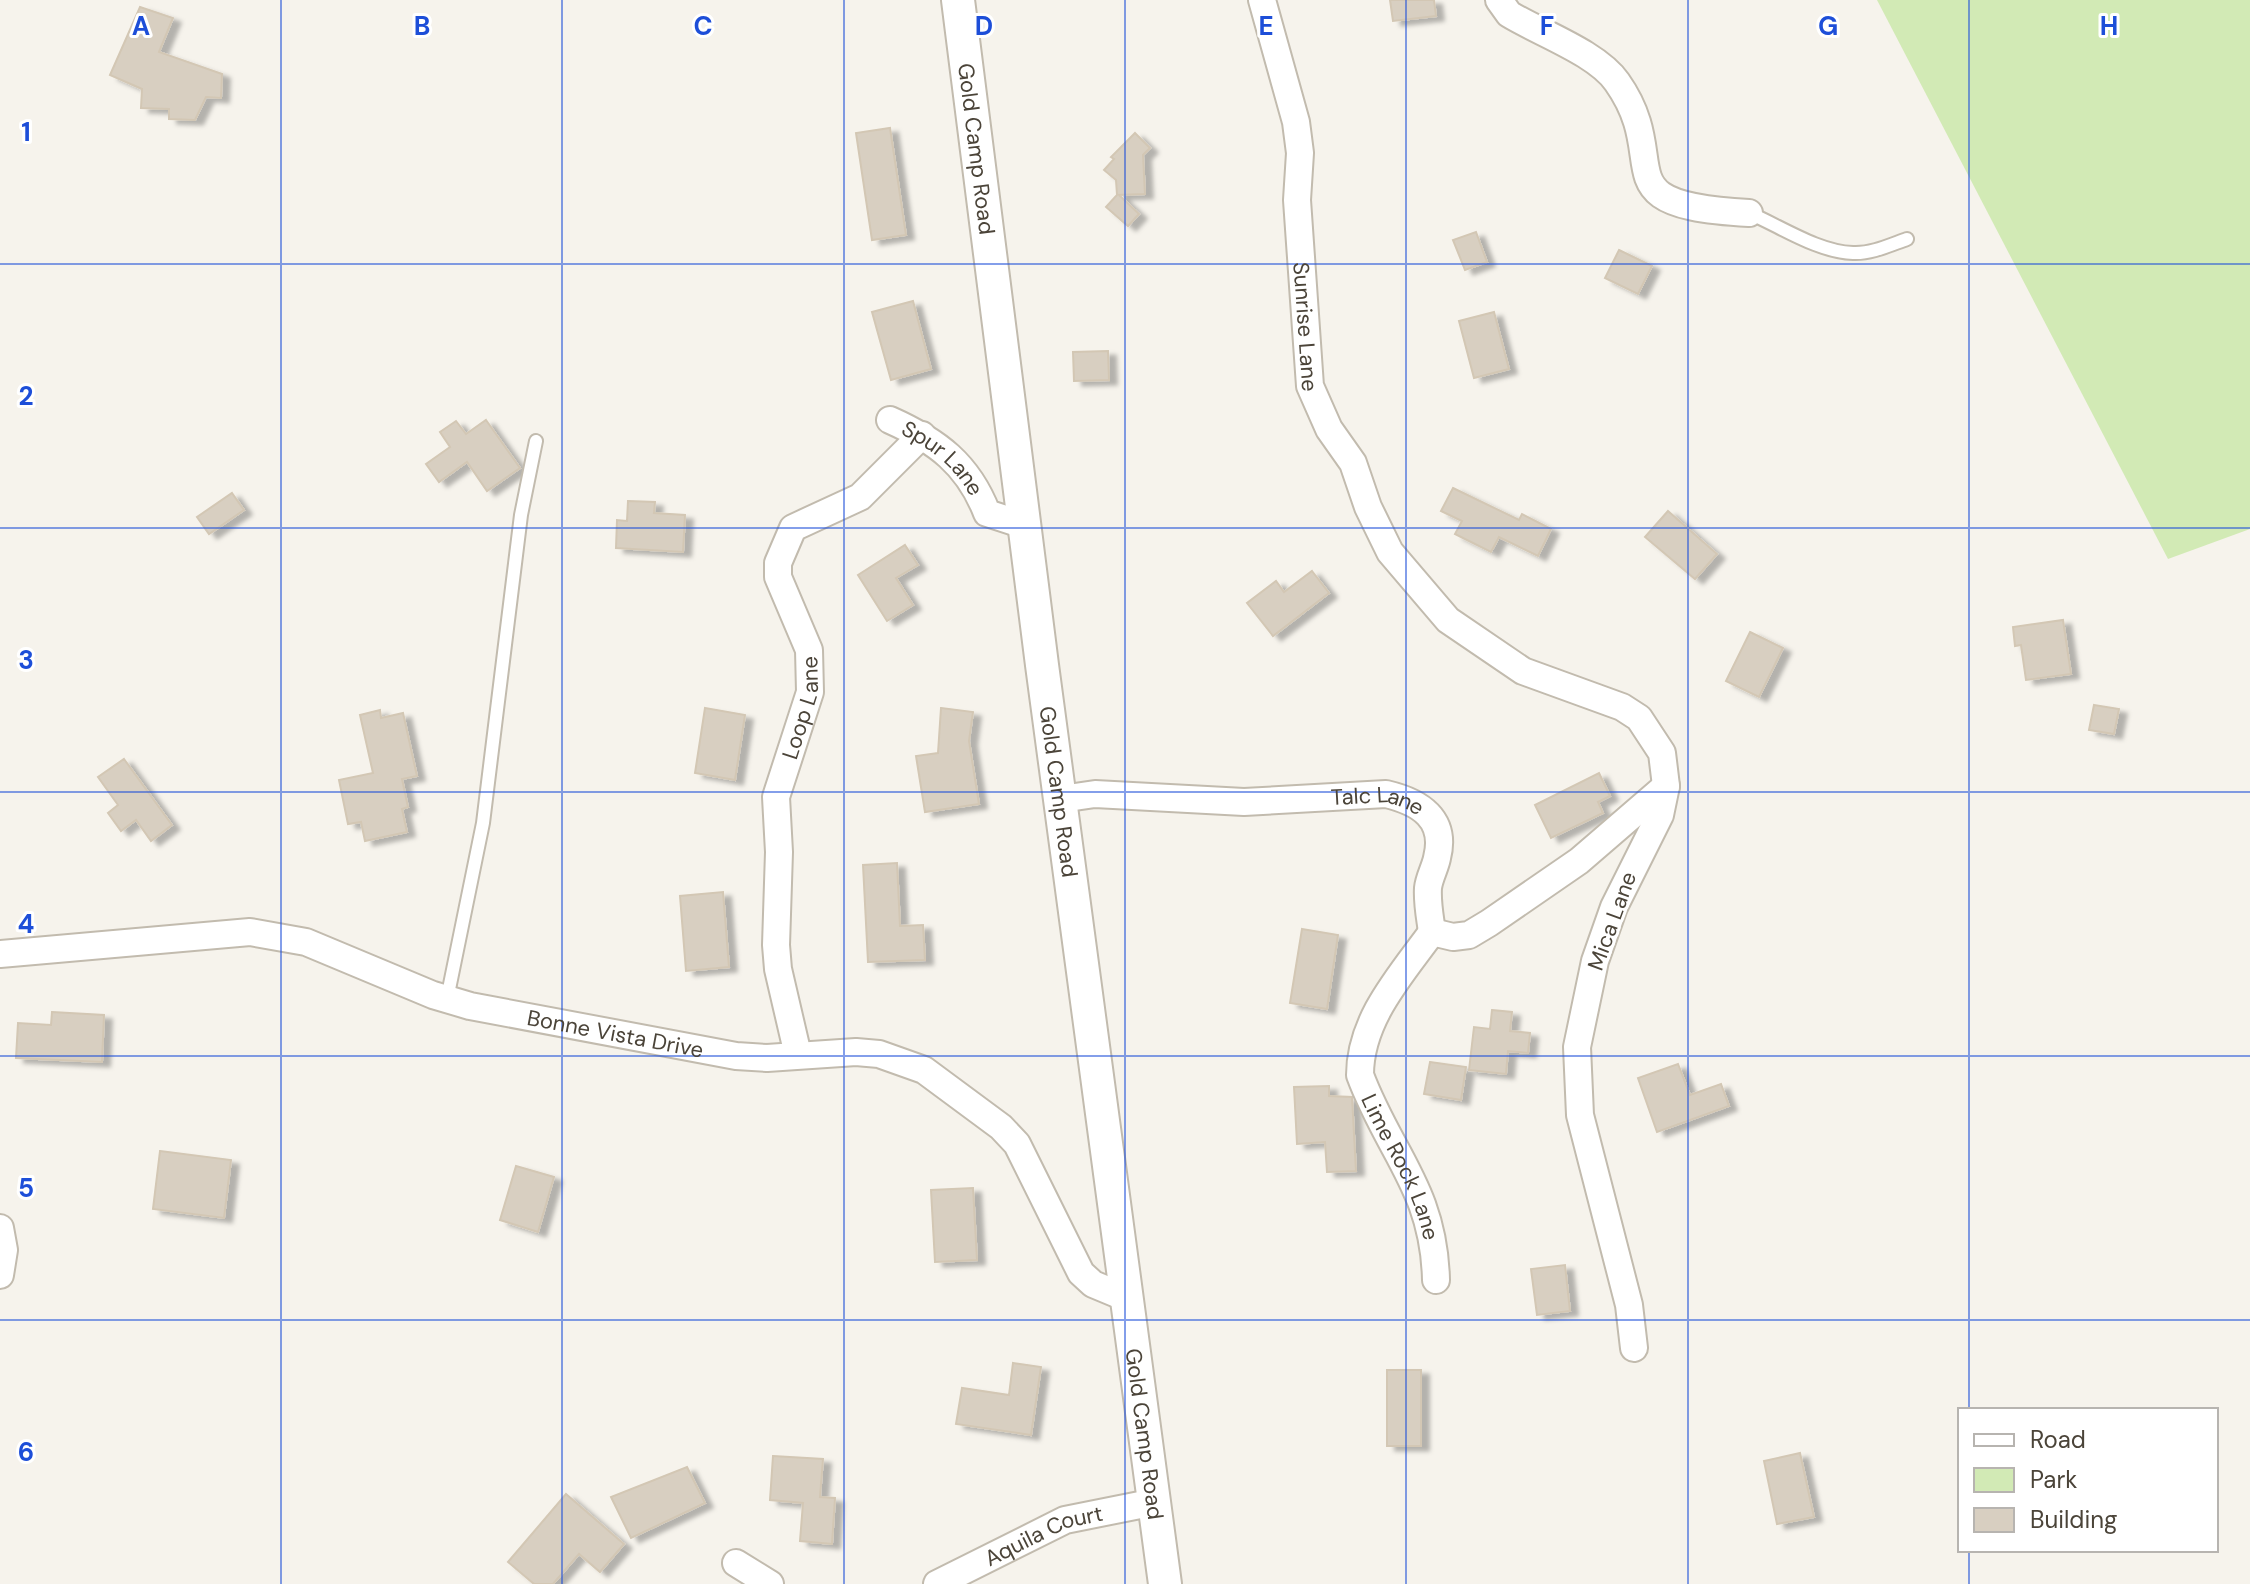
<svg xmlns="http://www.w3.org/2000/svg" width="2250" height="1584" font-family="'DM Sans',sans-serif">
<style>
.green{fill:#d2eab5}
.building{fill:#d8cfc1;stroke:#d3c7b4;stroke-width:2;filter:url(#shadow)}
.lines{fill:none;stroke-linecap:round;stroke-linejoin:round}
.service-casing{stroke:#c2bbae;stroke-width:16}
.minor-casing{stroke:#c2bbae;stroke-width:30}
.tertiary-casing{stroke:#c2bbae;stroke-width:36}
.service{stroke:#fff;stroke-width:12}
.minor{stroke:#fff;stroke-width:26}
.tertiary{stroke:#fff;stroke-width:32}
.grid{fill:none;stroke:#1d4ed8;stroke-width:2;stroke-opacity:0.55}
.labels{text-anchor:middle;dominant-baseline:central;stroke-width:6;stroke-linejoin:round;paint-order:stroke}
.street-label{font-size:22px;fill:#4b4439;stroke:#fff}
.grid-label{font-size:26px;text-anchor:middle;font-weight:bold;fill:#1d4ed8;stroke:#fff;stroke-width:6;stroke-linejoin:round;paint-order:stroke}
</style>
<defs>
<filter id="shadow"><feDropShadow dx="8" dy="4.5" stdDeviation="2" flood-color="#0004"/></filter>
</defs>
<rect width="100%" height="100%" fill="#f6f3ec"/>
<!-- green -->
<polygon class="green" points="1877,0 2250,0 2250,529 2168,559"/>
<!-- building -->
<g class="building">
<polygon points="1390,0 1434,0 1436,16 1393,21"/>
<polygon points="140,7 173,18 159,52 222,74 221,98 206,97 195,120 169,119 169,109 141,108 142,89 110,75"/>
<polygon points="890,128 906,235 872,240 856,133"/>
<polygon points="1135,133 1150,148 1143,155 1145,194 1119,195 1139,214 1128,226 1106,207 1117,195 1116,180 1104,170 1114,159 1111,157"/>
<polygon points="1476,232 1487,262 1465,270 1453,240"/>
<polygon points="1619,250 1652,266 1638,294 1605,278"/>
<polygon points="913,301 931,369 891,380 872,312"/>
<polygon points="1494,312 1509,369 1474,378 1459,321"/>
<polygon points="1108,351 1109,380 1074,381 1073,352"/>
<polygon points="486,420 520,468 487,491 467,462 439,482 426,464 450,447 440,432 456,421 466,434"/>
<polygon points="1453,488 1519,520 1522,514 1551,529 1538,556 1499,537 1491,552 1455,534 1462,521 1441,511"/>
<polygon points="232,493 244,510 209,534 197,517"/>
<polygon points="628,501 655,502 654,513 685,515 683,552 616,548 617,520 627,521"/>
<polygon points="1668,511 1717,554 1695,579 1645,537"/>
<polygon points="905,545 918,565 896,578 913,605 887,621 858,575"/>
<polygon points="1312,571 1329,593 1273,636 1247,603 1276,581 1284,592"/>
<polygon points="2063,620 2071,674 2026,680 2021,645 2015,646 2013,627"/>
<polygon points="1750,632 1783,648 1759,697 1726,681"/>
<polygon points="2094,705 2119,709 2114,734 2089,730"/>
<polygon points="705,708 745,715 735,780 695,773"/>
<polygon points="941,708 973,712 969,741 979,804 925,812 916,756 938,753"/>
<polygon points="380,710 381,718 403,713 417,776 402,779 408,807 402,809 407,832 365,841 361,822 348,824 339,780 373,773 360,715"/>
<polygon points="124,759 172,825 151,841 136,820 121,831 108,813 118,805 98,777"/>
<polygon points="1599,773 1610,796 1598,802 1603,813 1551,838 1535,805"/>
<polygon points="897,863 900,926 923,925 925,960 868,962 863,865"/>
<polygon points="723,892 729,967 686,971 680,896"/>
<polygon points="1302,929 1338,935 1327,1009 1290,1003"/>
<polygon points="1492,1010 1512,1012 1510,1031 1530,1033 1528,1053 1508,1051 1506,1074 1469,1070 1474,1027 1490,1029"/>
<polygon points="52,1012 104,1015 102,1062 16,1058 18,1023 51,1025"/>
<polygon points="1430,1062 1466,1067 1461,1100 1424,1094"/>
<polygon points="1678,1064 1690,1095 1721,1084 1729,1106 1657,1132 1638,1078"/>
<polygon points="1329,1086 1329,1096 1352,1097 1356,1171 1327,1172 1325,1142 1297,1144 1294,1087"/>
<polygon points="160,1151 231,1160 224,1218 153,1209"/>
<polygon points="516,1166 554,1177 538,1232 500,1220"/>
<polygon points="973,1188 977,1260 935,1262 931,1190"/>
<polygon points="1565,1265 1570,1311 1537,1315 1531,1269"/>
<polygon points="1013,1363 1041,1367 1031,1435 956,1424 962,1388 1009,1395"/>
<rect x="1387" y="1370" width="34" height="76"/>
<polygon points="1800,1453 1814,1517 1777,1524 1764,1461"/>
<polygon points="773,1456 823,1459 820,1497 835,1498 832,1544 800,1541 803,1503 770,1500"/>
<polygon points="687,1467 705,1503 631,1538 611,1497"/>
<polygon points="566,1494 624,1544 600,1572 579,1554 553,1584 534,1584 508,1562"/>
</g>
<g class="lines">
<defs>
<g id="service">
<path d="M1749 213C1780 226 1818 252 1853 253 1871 254 1890 245 1907 239"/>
<polyline points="447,999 483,823 521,515 536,441"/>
</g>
<g id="minor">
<path id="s1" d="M1262 0 1296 122 1300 153 1297 200 1310 386 1329 429 1353 463 1368 507 1390 552 1448 620 1523 671 1622 707 1639 718 1662 753 1666 786 1660 815 1614 907 1595 961 1577 1047 1580 1115 1629 1305 1634 1348"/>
<path d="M1499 0 1509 14C1540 33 1597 53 1617 82 1675 164 1596 205 1749 213"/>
<path id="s2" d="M890 420C937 441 968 464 987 513L1027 526"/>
<path id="s3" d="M1061 799 1095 794 1244 802 1386 794C1420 802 1447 819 1437 858 1435 868 1429 878 1428 888 1427 903 1430 917 1432 932"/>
<path id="s4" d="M1432 932C1401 975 1360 1019 1360 1075 1389 1153 1434 1189 1436 1280"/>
<polyline points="1432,932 1453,937 1469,935 1489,923 1579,861 1666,786"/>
<path id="s5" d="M0 954 250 932 306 942 433 995 470 1006 736 1056 767 1058 856 1052 879 1054 924 1070 1001 1127 1017 1144 1081 1273 1093 1284 1129 1299"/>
<path id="s6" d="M798 1055 778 969 776 945 779 852 776 797 810 692 809 650 778 577V563L793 528 860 497 922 435"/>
<polyline points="0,1228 4,1250 0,1275"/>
<polyline points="736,1563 770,1584"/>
<path id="s7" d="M937 1584 1065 1520 1155 1502"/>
</g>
<g id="tertiary">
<path id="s8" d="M958 0 1042 665 1165 1584"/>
</g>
</defs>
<!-- service casing -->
<use href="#service" class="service-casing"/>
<!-- minor casing -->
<use href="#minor" class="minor-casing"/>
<!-- tertiary casing -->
<use href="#tertiary" class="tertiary-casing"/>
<!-- service -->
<use href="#service" class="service"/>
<!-- minor -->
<use href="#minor" class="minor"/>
<!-- tertiary -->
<use href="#tertiary" class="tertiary"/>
</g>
<!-- grid -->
<path class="grid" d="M281 0V1584M562 0V1584M844 0V1584M1125 0V1584M1406 0V1584M1688 0V1584M1969 0V1410M0 264H2250M0 528H2250M0 792H2250M0 1056H2250M0 1320H2250M1969 1550V1584"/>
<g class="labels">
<!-- street labels -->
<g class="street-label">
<text stroke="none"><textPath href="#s8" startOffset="150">Gold Camp Road</textPath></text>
<text stroke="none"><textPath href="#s1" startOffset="332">Sunrise Lane</textPath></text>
<text stroke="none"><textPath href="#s2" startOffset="66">Spur Lane</textPath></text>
<text stroke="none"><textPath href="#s6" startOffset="354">Loop Lane</textPath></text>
<text stroke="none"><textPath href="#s8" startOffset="798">Gold Camp Road</textPath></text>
<text stroke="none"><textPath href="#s3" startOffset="318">Talc Lane</textPath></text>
<text transform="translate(1612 921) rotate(-70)">Mica Lane</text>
<text stroke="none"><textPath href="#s5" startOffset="632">Bonne Vista Drive</textPath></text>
<text stroke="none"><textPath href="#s4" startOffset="264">Lime Rock Lane</textPath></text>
<text stroke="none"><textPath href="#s8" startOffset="1446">Gold Camp Road</textPath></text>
<text stroke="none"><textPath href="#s7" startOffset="118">Aquila Court</textPath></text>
</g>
</g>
<g class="grid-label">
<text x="141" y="35">A</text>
<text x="422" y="35">B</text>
<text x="703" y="35">C</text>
<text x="984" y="35">D</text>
<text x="1266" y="35">E</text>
<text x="1547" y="35">F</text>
<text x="1828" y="35">G</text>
<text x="2109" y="35">H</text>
<text x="26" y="141">1</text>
<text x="26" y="405">2</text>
<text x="26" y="669">3</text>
<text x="26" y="933">4</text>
<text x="26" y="1197">5</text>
<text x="26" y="1461">6</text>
</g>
<!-- legend -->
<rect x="1958" y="1408" width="260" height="144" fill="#ffffff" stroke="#b7b4b0" stroke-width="2"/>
<rect x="1974" y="1434" width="40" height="12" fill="#ffffff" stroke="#b7b4b0" stroke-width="2"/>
<text x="2030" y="1448" font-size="24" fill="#4b4439">Road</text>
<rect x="1974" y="1468" width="40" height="24" fill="#d2eab5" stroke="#b7b4b0" stroke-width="2"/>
<text x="2030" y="1488" font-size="24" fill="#4b4439">Park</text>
<rect x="1974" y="1508" width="40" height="24" fill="#d8cfc1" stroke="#b7b4b0" stroke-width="2"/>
<text x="2030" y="1528" font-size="24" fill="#4b4439">Building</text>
</svg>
